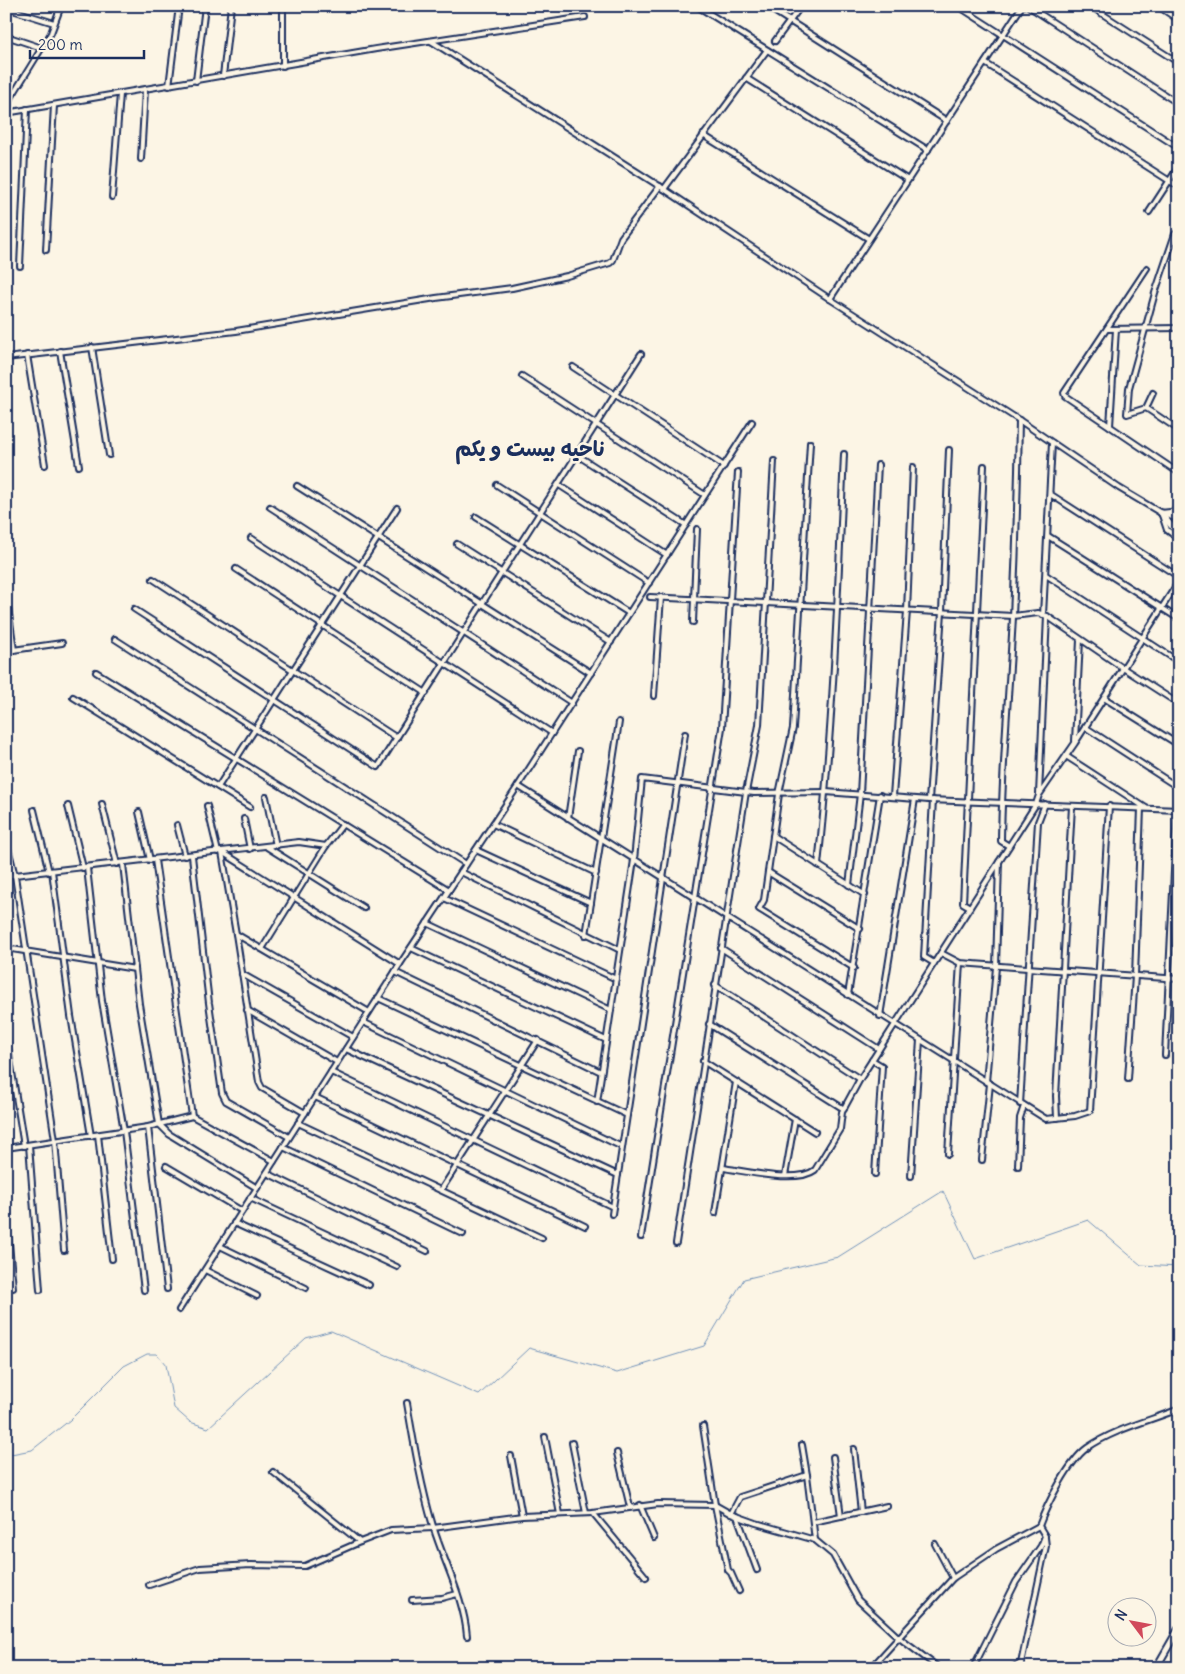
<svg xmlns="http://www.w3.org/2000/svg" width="1185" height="1674" font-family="Delius,'Playpen Sans Arabic',sans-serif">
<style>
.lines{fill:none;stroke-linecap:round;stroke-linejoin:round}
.stream{stroke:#7393ba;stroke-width:1}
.street-casing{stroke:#1b2f5e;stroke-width:8}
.secondary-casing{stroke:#1b2f5e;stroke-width:9}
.street{stroke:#fcf5e5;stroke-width:4}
.secondary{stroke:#fcf5e5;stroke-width:5}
.labels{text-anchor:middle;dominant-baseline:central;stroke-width:5;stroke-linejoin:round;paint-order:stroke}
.district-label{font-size:21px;font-weight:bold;fill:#1b2f5e;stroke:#fcf5e5}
</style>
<rect width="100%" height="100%" fill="#fcf5e5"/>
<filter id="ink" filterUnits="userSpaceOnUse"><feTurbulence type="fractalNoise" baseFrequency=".02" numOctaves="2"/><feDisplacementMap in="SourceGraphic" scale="10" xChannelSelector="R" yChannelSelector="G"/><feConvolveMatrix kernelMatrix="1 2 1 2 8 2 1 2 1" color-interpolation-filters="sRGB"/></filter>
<g filter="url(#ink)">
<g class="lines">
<!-- stream -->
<polyline class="stream" points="6,1455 32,1450 70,1420 124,1366 147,1354 157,1354 166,1365 174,1408 190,1422 208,1428 306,1338 331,1331 479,1395 529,1348 617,1373 704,1346 744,1279 838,1257 943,1191 975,1259 1088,1220 1141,1265 1179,1267"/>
<defs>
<g id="street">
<polyline points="283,6 283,66"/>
<polyline points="697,6 928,150"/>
<polyline points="766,6 947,121"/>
<polyline points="958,6 1179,148"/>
<polyline points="1028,6 1179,104"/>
<polyline points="1090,6 1179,63"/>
<polyline points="1158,6 1179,20"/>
<polyline points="6,8 54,23"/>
<polyline points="6,36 42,48"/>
<polyline points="431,41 664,189 830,299 1019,420 1119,488 1161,513 1179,511"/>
<polyline points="775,41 801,6"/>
<polyline points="985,63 1179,187"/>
<polyline points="223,76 231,6"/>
<polyline points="746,78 908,180"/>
<polyline points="196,81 205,6"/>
<polyline points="169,86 179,6"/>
<polyline points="6,106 51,33 61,6"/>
<polyline points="6,113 376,49 585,17"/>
<polyline points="703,135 869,239"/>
<polyline points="141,159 145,90"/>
<polyline points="664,189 767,50"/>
<polyline points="112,197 120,94"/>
<polyline points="1149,212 1179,166"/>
<polyline points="46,250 54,105"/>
<polyline points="20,266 27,109"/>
<polyline points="1147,268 1064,393 1065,396 1179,473"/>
<polyline points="830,299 1022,6"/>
<polyline points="1107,329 1179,328"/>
<polyline points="92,347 109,455"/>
<polyline points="60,351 79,466"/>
<polyline points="27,355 45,465"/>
<polyline points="6,358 236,331 436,298 512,288 567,276 610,263 613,260 621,238 660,186"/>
<polyline points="573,367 724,466"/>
<polyline points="522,376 705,495"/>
<polyline points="1153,393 1146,408 1127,414 1129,388 1155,293 1175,234"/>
<polyline points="1146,408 1179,430"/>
<polyline points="1110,426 1116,329"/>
<polyline points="6,431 7,438"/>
<polyline points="810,443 793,728 779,794 764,900 759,909 854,968"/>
<polyline points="577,455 686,525"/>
<polyline points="497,485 649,583"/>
<polyline points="559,485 667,555"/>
<polyline points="297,486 591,673"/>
<polyline points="1050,494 1179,577"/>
<polyline points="270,507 572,703"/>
<polyline points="1162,515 1167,530 1179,539"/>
<polyline points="476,517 629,613"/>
<polyline points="1048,536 1179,619"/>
<polyline points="251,538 552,733"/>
<polyline points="457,544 611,642"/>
<polyline points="236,569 426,693"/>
<polyline points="1046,575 1179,662"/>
<polyline points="153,579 397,738"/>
<polyline points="6,593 14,650"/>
<polyline points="650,597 1013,616 1038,613 1047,616 1123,668 1179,704"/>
<polyline points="134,609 378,767 641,354"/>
<polyline points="1043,615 1052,443"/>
<polyline points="693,622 697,529"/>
<polyline points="115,639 466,864"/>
<polyline points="6,651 62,643"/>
<polyline points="96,672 449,890"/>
<polyline points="654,696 661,597"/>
<polyline points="73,697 250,807"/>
<polyline points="1104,698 1179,745"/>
<polyline points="1085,727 1179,788"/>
<polyline points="1075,741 1080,640"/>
<polyline points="1066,756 1146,808"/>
<polyline points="518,786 1046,1119 1075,1116 1090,1111 1109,806"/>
<polyline points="218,787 397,508"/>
<polyline points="1039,794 1047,616"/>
<polyline points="893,796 907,611 913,467"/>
<polyline points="266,797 276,846"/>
<polyline points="929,800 942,612 949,450"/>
<polyline points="933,800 924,957 934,963"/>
<polyline points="102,804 117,864"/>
<polyline points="68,806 83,868"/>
<polyline points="207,806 218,852"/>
<polyline points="34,810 49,872"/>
<polyline points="139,812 150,860"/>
<polyline points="568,818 578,751"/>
<polyline points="244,819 250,849"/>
<polyline points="493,824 596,873"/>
<polyline points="177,825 185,856"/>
<polyline points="773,836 865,895"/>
<polyline points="6,840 15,876 55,1140 64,1250"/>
<path d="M1009 846 1001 841C1002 766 1009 692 1013 617 1016 552 1018 486 1019 420"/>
<polyline points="267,847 364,908"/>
<polyline points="476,850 591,903"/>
<polyline points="222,852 236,934 259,1082 262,1088 305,1113"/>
<polyline points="222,852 400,964"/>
<polyline points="192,856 209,1003 222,1093 226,1101 289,1137"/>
<polyline points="155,860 192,1116"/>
<polyline points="123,864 139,1004 159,1124 169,1134 257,1188"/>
<path d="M818 865C833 728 838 591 844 454"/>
<polyline points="87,868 102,1001 124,1131 144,1290"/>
<polyline points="52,871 71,1016 91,1136"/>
<polyline points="461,872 620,950"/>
<polyline points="768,872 860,929"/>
<polyline points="6,876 299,842 326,846 343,824"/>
<polyline points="849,885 860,794 878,465"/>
<polyline points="444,898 616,979"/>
<polyline points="970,907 963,903 984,466"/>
<polyline points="427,923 611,1010"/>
<polyline points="236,934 369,1012"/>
<polyline points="586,935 619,722"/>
<polyline points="6,948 135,969"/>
<polyline points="411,948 606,1040"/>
<polyline points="721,948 879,1049"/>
<polyline points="262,949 326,846"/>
<polyline points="941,953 960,963 1179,979"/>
<polyline points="395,972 601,1072"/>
<polyline points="242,974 353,1037"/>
<polyline points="715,985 860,1079"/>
<polyline points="848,995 880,795"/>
<polyline points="378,998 627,1115"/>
<polyline points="247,1010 337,1062"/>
<polyline points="880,1016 915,799"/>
<polyline points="363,1022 622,1147"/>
<polyline points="709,1024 844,1109"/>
<polyline points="6,1035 24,1146"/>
<polyline points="346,1049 618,1175"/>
<polyline points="1165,1055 1177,810"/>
<polyline points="872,1060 882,1066 875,1174"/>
<polyline points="703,1061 815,1132"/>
<polyline points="331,1072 613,1207"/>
<polyline points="1128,1079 1135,976 1141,808"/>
<polyline points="986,1082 996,967 999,862"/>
<polyline points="315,1097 585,1226"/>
<polyline points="597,1102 634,860 642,779 754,793 826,792 929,800 1179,810"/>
<polyline points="1020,1104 1038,822 1045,804"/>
<polyline points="1057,1118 1056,1096 1072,806"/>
<polyline points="298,1123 542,1238"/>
<polyline points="148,1127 167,1289"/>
<polyline points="98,1135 112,1259"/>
<polyline points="29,1145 40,1290"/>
<polyline points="283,1147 463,1234"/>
<polyline points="6,1148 148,1127 192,1116 274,1161"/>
<polyline points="948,1154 960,963"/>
<polyline points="982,1160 990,1084"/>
<polyline points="166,1166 242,1211"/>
<polyline points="1018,1166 1020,1118 1024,1106"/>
<path d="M723 1168C745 1171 797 1184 815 1170L840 1129 842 1112 860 1079 1036 804 1039 795 1075 743 1179 581"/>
<polyline points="267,1173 427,1251"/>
<polyline points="785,1176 795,1119"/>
<polyline points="911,1176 920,1040"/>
<polyline points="441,1190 538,1040"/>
<polyline points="250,1198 397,1267"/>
<polyline points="6,1210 13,1288"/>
<polyline points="715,1213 736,1082"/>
<polyline points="612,1214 685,734"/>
<polyline points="234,1223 369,1285"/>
<polyline points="641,1237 722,728 738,472"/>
<polyline points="676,1243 746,792 759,725 774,461"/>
<polyline points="220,1246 306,1288"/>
<polyline points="205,1270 257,1296"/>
<polyline points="179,1310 400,964 518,786 752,422"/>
<path d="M407 1403C414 1444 421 1486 433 1526 444 1563 464 1598 467 1636"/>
<polyline points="703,1426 715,1505"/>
<polyline points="545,1437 560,1514"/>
<polyline points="572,1443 586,1513"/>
<polyline points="802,1445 807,1475 815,1540"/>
<polyline points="854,1449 861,1512"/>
<polyline points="617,1453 630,1507"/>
<polyline points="511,1456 522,1516"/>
<polyline points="833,1457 841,1516"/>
<polyline points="273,1472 360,1542"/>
<polyline points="640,1505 654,1538"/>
<polyline points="715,1505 728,1570 731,1573 739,1591"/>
<polyline points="593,1513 646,1577"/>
<polyline points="731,1514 740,1497 807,1475"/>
<polyline points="737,1516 757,1570"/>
<polyline points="813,1522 887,1506"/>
<polyline points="935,1544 953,1578"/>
<polyline points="149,1585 200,1568 251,1565 305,1566 360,1542 391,1530 433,1528 522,1516 593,1513 658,1504 715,1505 731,1514 756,1523 815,1540 833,1555 858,1600 898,1637 939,1668"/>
<polyline points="412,1600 442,1598 457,1594"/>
<path d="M871 1668 953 1578 996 1549 1039 1526C1047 1504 1069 1461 1087 1448 1114 1429 1149 1421 1179 1409"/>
<polyline points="973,1668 1016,1582 1041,1546 1045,1536 1039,1526"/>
<polyline points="1012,1668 1021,1663"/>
<polyline points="1020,1668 1046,1546 1045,1538"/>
</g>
<g id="secondary">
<polyline points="1161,513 1173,528 1179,531"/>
<polyline points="1162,513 1179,519"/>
<polyline points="1156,1668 1179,1628"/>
</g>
</defs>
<!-- street casing -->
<use href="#street" class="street-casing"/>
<!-- secondary casing -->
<use href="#secondary" class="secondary-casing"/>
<!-- street -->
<use href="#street" class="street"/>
<!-- secondary -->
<use href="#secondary" class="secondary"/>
</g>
</g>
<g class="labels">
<!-- district labels -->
<g class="district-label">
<text x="530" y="448">ناحیه بیست و یکم</text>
</g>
</g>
<!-- margin -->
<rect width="1185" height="1674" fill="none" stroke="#fcf5e5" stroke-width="25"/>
<rect x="12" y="12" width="1160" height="1649" fill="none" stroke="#1b2f5e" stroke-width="2" filter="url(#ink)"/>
<!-- north arrow -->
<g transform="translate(1132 1622) rotate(302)"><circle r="24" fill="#fcf5e5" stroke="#a2a6af"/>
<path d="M0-4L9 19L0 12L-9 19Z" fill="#d1495b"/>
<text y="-8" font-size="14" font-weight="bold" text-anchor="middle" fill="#1b2f5e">N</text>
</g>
<!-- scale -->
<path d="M30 50v8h114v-8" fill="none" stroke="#1b2f5e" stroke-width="2.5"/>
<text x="38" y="50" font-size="15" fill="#1b2f5e" stroke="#fcf5e5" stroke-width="4" paint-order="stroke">200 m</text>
</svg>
